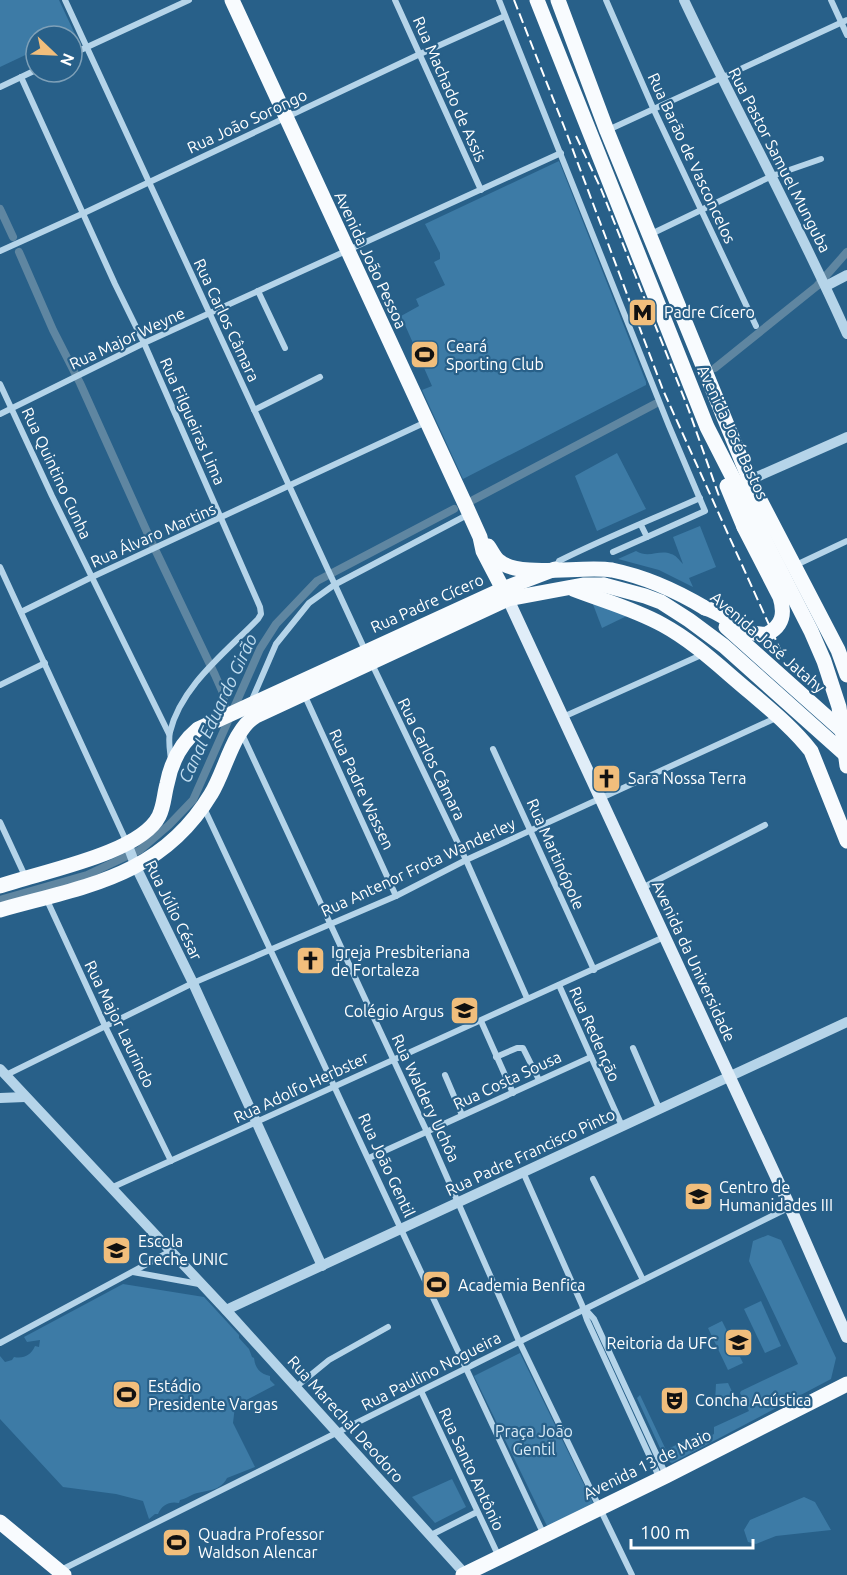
<svg xmlns="http://www.w3.org/2000/svg" width="847" height="1575" font-family="Ubuntu,sans-serif">
<style>
.green{fill:#3d7ba6}
.lines{fill:none;stroke-linecap:round;stroke-linejoin:round}
.canal{stroke:#5f86a1;stroke-width:8}
.minor{stroke:#b5d4e9;stroke-width:6}
.tertiary{stroke:#b5d4e9;stroke-width:10}
.secondary{stroke:#e0edf8;stroke-width:12}
.primary{stroke:#f8fbfe;stroke-width:15}
.rail{stroke:#fff;stroke-width:2;stroke-dasharray:10 4.5;stroke-linecap:butt}
.primary-bridge{stroke:#f8fbfe;stroke-width:15}
.labels{text-anchor:middle;dominant-baseline:central;stroke-width:4.5;stroke-linejoin:round;paint-order:stroke}
.street-label{font-size:16px;fill:#fff;stroke:#286089}
.poi-label{font-size:16px;fill:#fff;stroke:#286089;text-anchor:start}
.park-label{font-size:16px;fill:#d9ebf7;stroke:#286089}
.water-label{font-size:18px;font-style:italic;fill:#c1ddf0;stroke:#286089}
</style>
<rect width="100%" height="100%" fill="#286089"/>
<!-- green -->
<g class="green">
<polygon points="0,0 59,0 80,45 72,48 72,36 36,36 36,50 0,67"/>
<polygon points="559,161 646,382 646,385 463,479 422,390 432,386 401,316 419,306 416,299 445,285 434,262 440,259 440,253 425,224"/>
<polygon points="617,453 646,509 597,531 575,476"/>
<path d="M700 526 716 567 689 578 693 587 659 570 618 559 636 551C649 559 659 549 671 554 676 555 679 560 683 564L673 537Z"/>
<polygon points="591,599 633,613 602,628"/>
<polygon points="768,1235 781,1240 836,1358 831,1379 672,1463 666,1461 637,1398 640,1395 666,1450 700,1433 706,1438 714,1434 714,1427 749,1411 740,1393 741,1391 798,1364 749,1261 753,1241"/>
<path d="M123 1284 204 1297 239 1335V1338L249 1349 252 1357 254 1358C255 1368 260 1374 270 1376V1380L275 1385 235 1406 233 1423 255 1467 227 1478C220 1492 206 1490 194 1494 189 1496 185 1499 180 1500L179 1503C169 1501 162 1505 158 1514H155L149 1519 143 1501 116 1494 63 1487 0 1419V1356L5 1362 12 1360 14 1357C24 1359 31 1355 35 1346L39 1347 40 1340 27 1342 24 1337Z"/>
<polygon points="761,1301 781,1346 765,1353 744,1309"/>
<polygon points="722,1321 743,1363 728,1370 708,1328"/>
<polygon points="520,1353 594,1505 548,1528 474,1376"/>
<polygon points="728,1383 738,1404 728,1409 715,1402 716,1384"/>
<polygon points="452,1479 466,1507 435,1523 412,1497"/>
<polygon points="804,1497 815,1502 831,1530 776,1536 756,1544 748,1542 744,1530 750,1520"/>
</g>
<g class="lines">
<!-- canal -->
<g class="canal">
<polyline points="0,209 13,237"/>
<polyline points="19,252 53,330 80,383 152,543 215,675 223,693 226,720"/>
<polyline points="715,368 817,286 847,252"/>
<polyline points="473,500 655,404"/>
<polyline points="0,900 87,875 140,850 169,825 193,800 260,649 276,624 317,581 454,509"/>
</g>
<!-- minor -->
<g class="minor">
<polyline points="65,0 365,650"/>
<polyline points="395,0 481,190"/>
<polyline points="499,0 669,426 705,511 647,537 641,525"/>
<polyline points="606,0 653,108 756,326"/>
<polyline points="831,0 847,35"/>
<polyline points="72,54 189,0"/>
<path d="M21 77 115 284 144 343 260 607 261 614 258 619C226 652 181 686 170 732 168 740 170 751 171 760"/>
<polyline points="0,87 36,70"/>
<polyline points="608,130 847,20"/>
<polyline points="649,235 772,176 821,159"/>
<polyline points="0,251 84,213 420,54 505,16"/>
<polyline points="258,291 285,348"/>
<polyline points="0,384 52,496 169,734"/>
<polyline points="254,410 320,377"/>
<polyline points="0,414 144,343 561,153"/>
<polyline points="613,552 647,537"/>
<polyline points="796,565 847,541"/>
<polyline points="0,567 127,843"/>
<path d="M555 569 559 561C605 538 653 519 700 498"/>
<polyline points="21,612 92,577 426,422"/>
<polyline points="372,664 466,860 527,998"/>
<polyline points="0,685 45,663"/>
<polyline points="304,694 396,896"/>
<polyline points="251,702 276,644 309,603 334,585 469,514"/>
<polyline points="563,717 699,656"/>
<polyline points="242,734 427,1132 519,1341 632,1575"/>
<polyline points="493,749 594,970"/>
<polyline points="204,808 544,1535"/>
<polyline points="0,822 25,876"/>
<polyline points="642,888 765,825"/>
<polyline points="46,898 105,1026 171,1161"/>
<polyline points="559,985 622,1126"/>
<polyline points="481,1021 513,1093"/>
<polyline points="633,1048 659,1108"/>
<polyline points="496,1057 517,1048 523,1048 539,1080"/>
<polyline points="6,1075 193,983 396,896 466,860 778,717"/>
<polyline points="445,1075 462,1115"/>
<polyline points="369,1158 591,1057"/>
<polyline points="523,1172 582,1305 587,1320 660,1479"/>
<polyline points="593,1179 643,1280"/>
<polyline points="113,1187 664,937"/>
<polyline points="133,1272 199,1284"/>
<polyline points="585,1309 594,1319 666,1475"/>
<polyline points="0,1343 171,1251"/>
<polyline points="296,1387 329,1360 388,1327"/>
<polyline points="421,1391 499,1557"/>
<polyline points="431,1535 477,1512"/>
<polyline points="61,1570 790,1207"/>
</g>
<!-- tertiary -->
<g class="tertiary">
<path d="M684 0C737 112 797 221 847 334"/>
<polyline points="826,286 847,275"/>
<polyline points="743,483 847,437"/>
<polyline points="127,843 136,867 192,981 322,1266"/>
<polyline points="0,1069 226,1310 466,1575"/>
<polyline points="0,1098 25,1097"/>
<polyline points="226,1310 847,1022"/>
</g>
<!-- secondary -->
<polyline class="secondary" points="508,599 790,1207 847,1337"/>
<!-- primary -->
<g class="primary">
<polyline points="232,0 466,506 480,537 483,551 507,597"/>
<polyline points="537,0 707,427 811,631 824,661 839,707 847,766"/>
<polyline points="558,0 607,131 750,481 838,650 847,675"/>
<polyline points="727,486 744,527"/>
<path d="M488 546C492 551 494 557 499 561 520 579 583 565 612 570 646 577 675 590 705 608"/>
<path d="M573 589C604 601 634 609 663 625 696 643 723 670 751 693 772 711 794 729 811 751L847 841"/>
<path d="M0 886C39 872 140 854 159 816 164 806 164 795 167 784 171 763 181 743 198 729L503 589 555 569"/>
<path d="M0 910C85 886 161 877 211 794 225 772 233 729 256 716L508 599 583 585H604"/>
<polyline points="0,1522 64,1575"/>
<polyline points="463,1575 666,1476 847,1384"/>
</g>
<!-- rail -->
<g class="rail">
<polyline points="514,0 565,129 663,390 784,658"/>
<polyline points="576,136 601,189 688,408 719,496"/>
</g>
<!-- primary-bridge -->
<g class="primary-bridge">
<polyline points="604,585 645,596 661,602 689,620 724,646 847,756"/>
<path d="M705 608C727 614 743 637 767 634 783 626 785 613 780 597L744 527"/>
<polyline points="726,627 847,735"/>
</g>
</g>
<!-- icons -->
<defs>
<symbol id="metro-square" viewBox="-11 -11 22 22"><rect x="-9" y="-9" width="18" height="18" rx="4" fill="#f1be7c" stroke="#286089"/><path d="M-5.5 5V-5H-3L0 0L3-5H5.5V5H3V-.5L0 4L-3-.5V5Z" fill="#111"/></symbol>
<symbol id="stadium-square" viewBox="-11 -11 22 22"><rect x="-9" y="-9" width="18" height="18" rx="4" fill="#f1be7c" stroke="#286089"/><path d="M0-5a6.5 5 0 1 0 0 10a6.5 5 0 1 0 0-10ZM-3.5-1.8h7v3.6h-7Z" fill="#111"/></symbol>
<symbol id="church-square" viewBox="-11 -11 22 22"><rect x="-9" y="-9" width="18" height="18" rx="4" fill="#f1be7c" stroke="#286089"/><path d="M-1.2-6h2.4v3.5h3.3v2.4h-3.3V6h-2.4V-.1h-3.3v-2.4h3.3Z" fill="#111"/></symbol>
<symbol id="school-square" viewBox="-11 -11 22 22"><rect x="-9" y="-9" width="18" height="18" rx="4" fill="#f1be7c" stroke="#286089"/><path d="M0-5L7-2L0 1L-7-2ZM-4 1L0 2.5L4 1V4Q0 6-4 4Z" fill="#111"/></symbol>
<symbol id="university-square" viewBox="-11 -11 22 22"><rect x="-9" y="-9" width="18" height="18" rx="4" fill="#f1be7c" stroke="#286089"/><path d="M0-5L7-2L0 1L-7-2ZM-4 1L0 2.5L4 1V4Q0 6-4 4Z" fill="#111"/></symbol>
<symbol id="theatre-square" viewBox="-11 -11 22 22"><rect x="-9" y="-9" width="18" height="18" rx="4" fill="#f1be7c" stroke="#286089"/><path d="M-5-5.5Q0-4 5-5.5V0Q5 5 0 6Q-5 5-5 0ZM-3.3-2.5H-1v1.5H-3.3ZM1-2.5H3.3v1.5H1ZM-2.8 1Q0 5.5 2.8 1Z" fill="#111"/></symbol>
</defs>
<g fill-rule="evenodd">
<use href="#metro-square" x="626" y="296" width="33" height="33"/>
<use href="#stadium-square" x="408" y="338" width="33" height="33"/>
<use href="#church-square" x="590" y="762" width="33" height="33"/>
<use href="#church-square" x="294" y="944" width="33" height="33"/>
<use href="#school-square" x="448" y="994" width="33" height="33"/>
<use href="#university-square" x="682" y="1180" width="33" height="33"/>
<use href="#school-square" x="100" y="1234" width="33" height="33"/>
<use href="#stadium-square" x="420" y="1268" width="33" height="33"/>
<use href="#university-square" x="722" y="1326" width="33" height="33"/>
<use href="#stadium-square" x="110" y="1378" width="33" height="33"/>
<use href="#theatre-square" x="658" y="1384" width="33" height="33"/>
<use href="#stadium-square" x="160" y="1526" width="33" height="33"/>
</g>
<g class="labels">
<!-- street labels -->
<g class="street-label">
<text transform="translate(450 89) rotate(66)">Rua Machado de Assis</text>
<text transform="translate(247 121) rotate(-25)">Rua João Sorongo</text>
<text transform="translate(692 158) rotate(65)">Rua Barão de Vasconcelos</text>
<text transform="translate(780 160) rotate(63)">Rua Pastor Samuel Munguba</text>
<text transform="translate(371 260) rotate(65)">Avenida João Pessoa</text>
<text transform="translate(227 320) rotate(65)">Rua Carlos Câmara</text>
<text transform="translate(127 338) rotate(-25)">Rua Major Weyne</text>
<text transform="translate(193 421) rotate(66)">Rua Filgueiras Lima</text>
<text transform="translate(733 432) rotate(65)">Avenida José Bastos</text>
<text transform="translate(57 473) rotate(65)">Rua Quintino Cunha</text>
<text transform="translate(153 535) rotate(-24)">Rua Álvaro Martins</text>
<text transform="translate(427 603) rotate(-24)">Rua Padre Cícero</text>
<text transform="translate(768 642) rotate(41)">Avenida José Jatahy</text>
<text transform="translate(432 759) rotate(64)">Rua Carlos Câmara</text>
<text transform="translate(362 789) rotate(65)">Rua Padre Wassen</text>
<text transform="translate(556 854) rotate(66)">Rua Martinópole</text>
<text transform="translate(418 867) rotate(-25)">Rua Antenor Frota Wanderley</text>
<text transform="translate(174 910) rotate(64)">Rua Júlio César</text>
<text transform="translate(694 961) rotate(65)">Avenida da Universidade</text>
<text transform="translate(120 1024) rotate(64)">Rua Major Laurindo</text>
<text transform="translate(595 1034) rotate(66)">Rua Redenção</text>
<text transform="translate(507 1080) rotate(-25)">Rua Costa Sousa</text>
<text transform="translate(301 1087) rotate(-25)">Rua Adolfo Herbster</text>
<text transform="translate(426 1098) rotate(65)">Rua Waldery Uchôa</text>
<text transform="translate(530 1152) rotate(-25)">Rua Padre Francisco Pinto</text>
<text transform="translate(387 1165) rotate(65)">Rua João Gentil</text>
<text transform="translate(431 1371) rotate(-27)">Rua Paulino Nogueira</text>
<text transform="translate(346 1419) rotate(48)">Rua Marechal Deodoro</text>
<text transform="translate(647 1464) rotate(-26)">Avenida 13 de Maio</text>
<text transform="translate(472 1469) rotate(65)">Rua Santo Antônio</text>
</g>
<!-- poi labels -->
<g class="poi-label">
<text x="664" y="312">Padre Cícero</text>
<text x="446" y="346">Ceará<tspan x="446" dy="18">Sporting Club</tspan></text>
<text x="628" y="778">Sara Nossa Terra</text>
<text x="331" y="952">Igreja Presbiteriana<tspan x="331" dy="18">de Fortaleza</tspan></text>
<text x="444" y="1011" text-anchor="end">Colégio Argus</text>
<text x="719" y="1187">Centro de<tspan x="719" dy="18">Humanidades III</tspan></text>
<text x="138" y="1241">Escola<tspan x="138" dy="18">Creche UNIC</tspan></text>
<text x="458" y="1285">Academia Benfica</text>
<text x="717" y="1343" text-anchor="end">Reitoria da UFC</text>
<text x="148" y="1386">Estádio<tspan x="148" dy="18">Presidente Vargas</tspan></text>
<text x="695" y="1400">Concha Acústica</text>
<text x="198" y="1534">Quadra Professor<tspan x="198" dy="18">Waldson Alencar</tspan></text>
</g>
<!-- park labels -->
<g class="park-label">
<text x="534" y="1431">Praça João<tspan x="534" dy="18">Gentil</tspan></text>
</g>
<!-- water labels -->
<g class="water-label">
<text transform="translate(217 708) rotate(-65)">Canal Eduardo Girão</text>
</g>
</g>
<!-- north arrow -->
<g transform="translate(54 54) rotate(113)"><circle r="28" fill="#286089" stroke="#7ea0b8" stroke-width="1.5"/>
<path d="M0-4.5L10 22L0 15L-10 22Z" fill="#f1be7c"/>
<text y="-9" font-size="16" font-weight="bold" text-anchor="middle" fill="#ffffff">N</text>
</g>
<!-- scale -->
<path d="M631 1539v9h122v-9" fill="none" stroke="#ffffff" stroke-width="3"/>
<text x="640" y="1539" font-size="18" fill="#ffffff" stroke="#286089" stroke-width="4.5" paint-order="stroke">100 m</text>
</svg>
